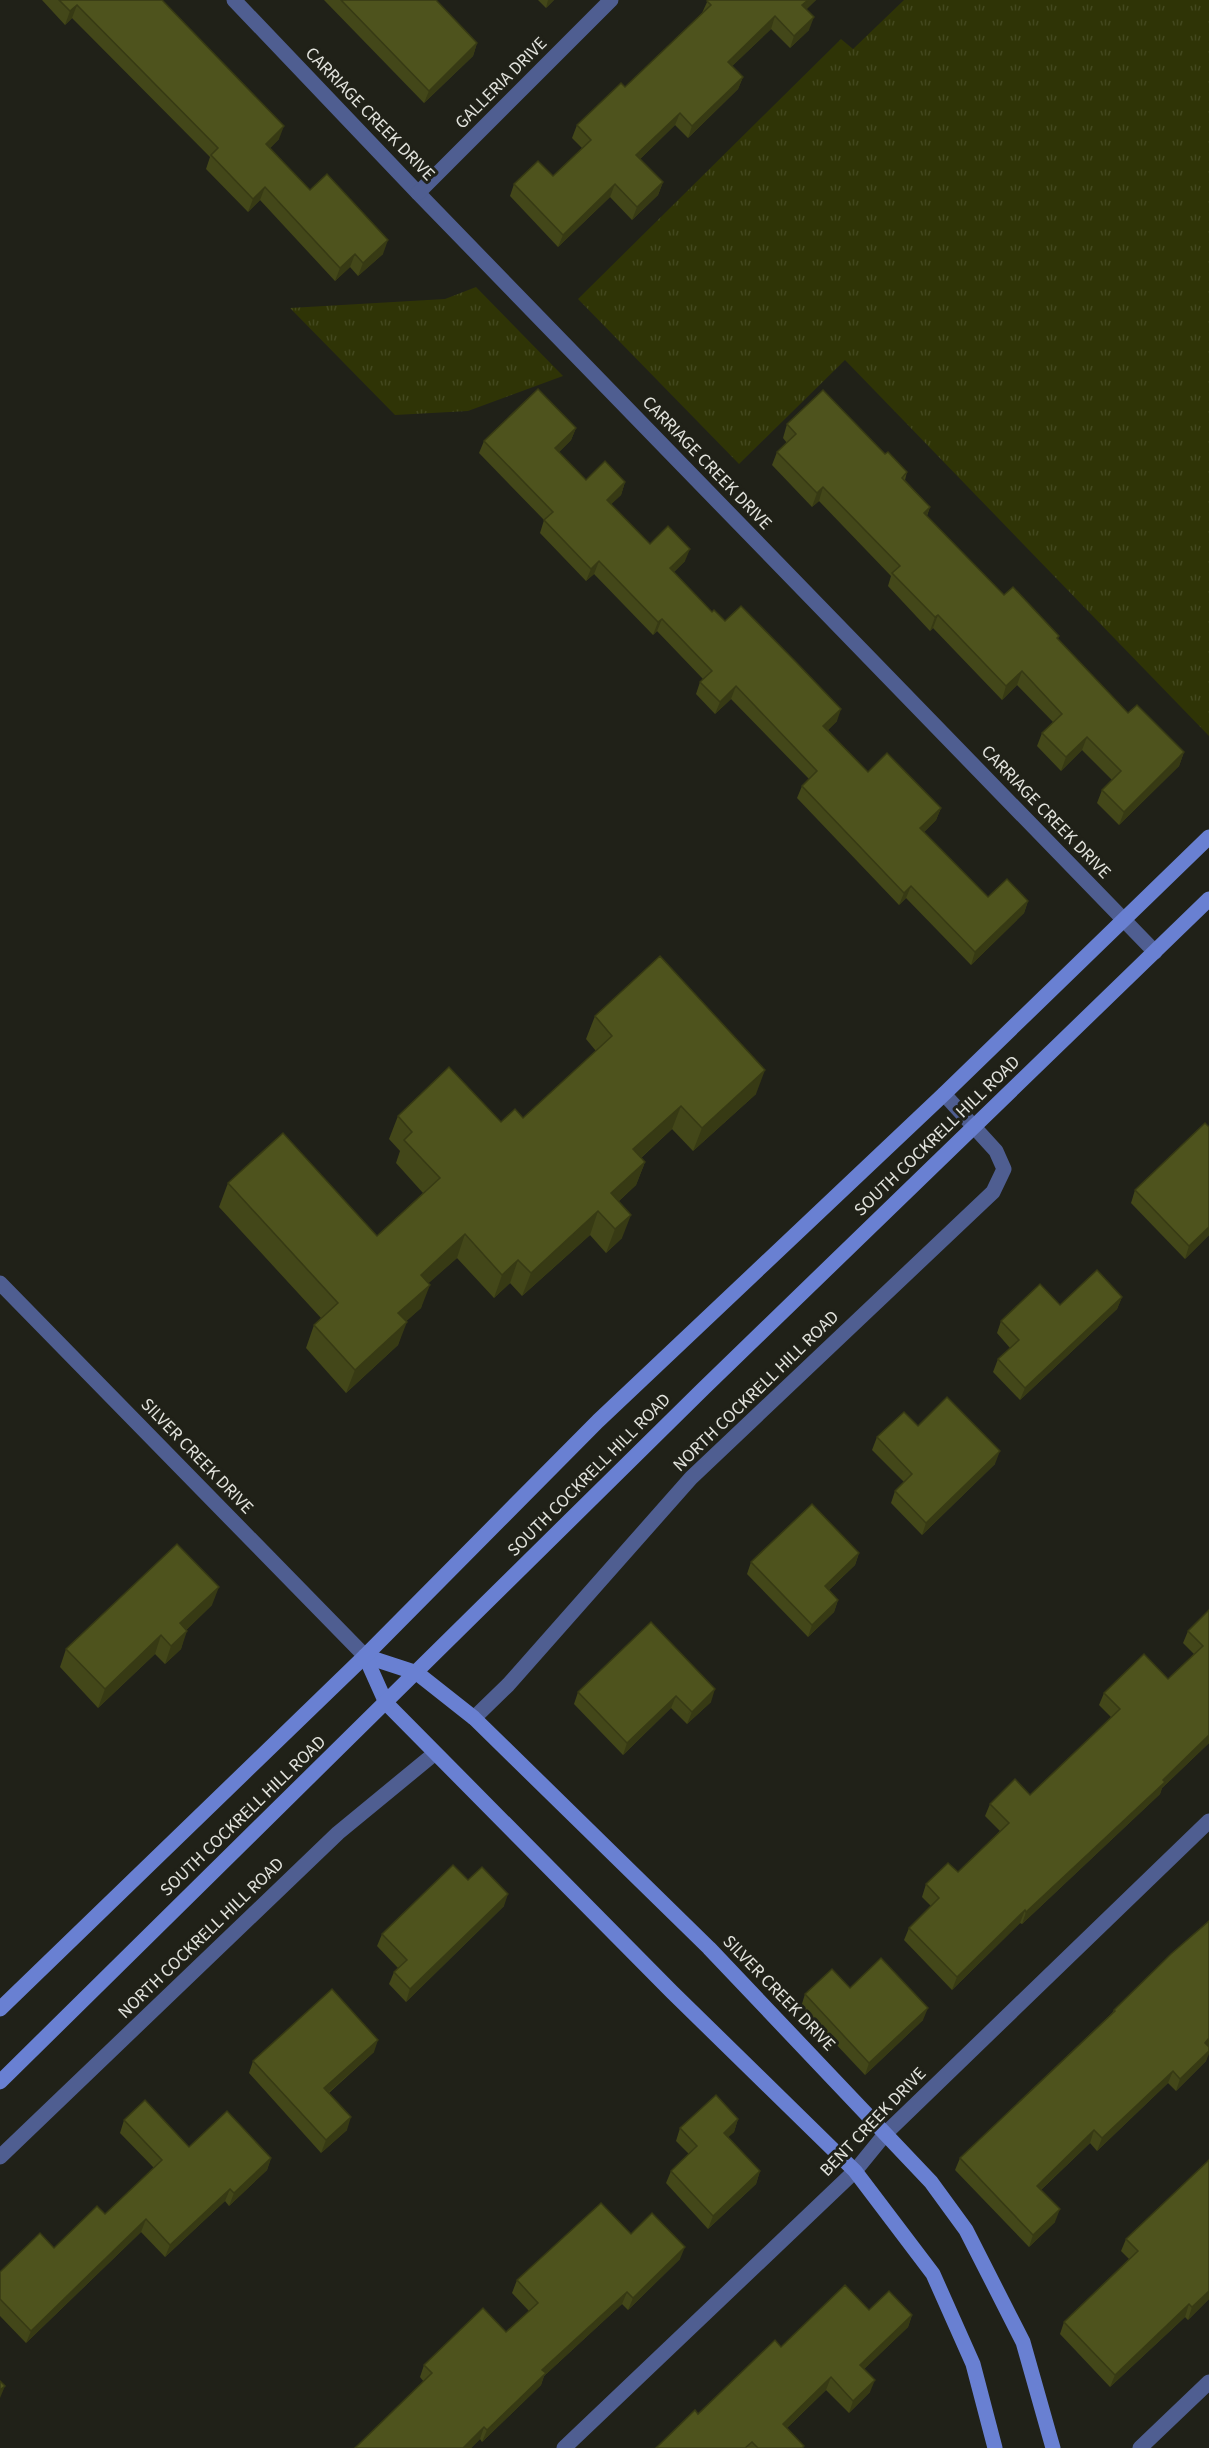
<svg xmlns="http://www.w3.org/2000/svg" width="1209" height="2448" font-family="'Source Sans 3',sans-serif">
<style>
.grass{fill:url(#grass-tufts)}
.lines{fill:none;stroke-linecap:round;stroke-linejoin:round}
.street{stroke:#4f5e91;stroke-width:15}
.secondary{stroke:#6980d2;stroke-width:15}
.wall{fill:#434719}
.shaded-wall{fill:#373a14}
.building{fill:#4e531d;stroke:#373a14;stroke-width:1.5}
.labels{text-anchor:middle;dominant-baseline:central;stroke-width:6;stroke-linejoin:round;paint-order:stroke}
.street-label{font-size:18px;fill:#e2e3dd;stroke:#202118}
</style>
<defs>
<pattern id="grass-tufts" width="24" height="20" patternUnits="userSpaceOnUse" patternTransform="scale(1.5)"><rect width="24" height="20" fill="#2f3406"/><path d="M3 7l-1-3M5 7V3M7 7l1-3M15 17l-1-3M17 17v-4M19 17l1-3" fill="none" stroke="#43481e"/></pattern>
</defs>
<rect width="100%" height="100%" fill="#202118"/>
<!-- grass -->
<g class="grass">
<polygon points="904,0 1209,0 1209,736 845,360 739,464 578,299 841,39 853,49"/>
<polygon points="476,287 563,376 468,411 395,415 290,308 445,299"/>
</g>
<g class="lines">
<!-- street -->
<g class="street">
<polyline points="234,0 418,193 1155,952"/>
<polyline points="418,193 611,0"/>
<polyline points="0,1283 365,1656"/>
<polyline points="474,1718 508,1685 691,1478 993,1192 1004,1169 996,1151 944,1094"/>
<polyline points="0,2157 338,1833 434,1754"/>
<polyline points="564,2448 855,2171 886,2133 1209,1821"/>
<polyline points="1140,2448 1209,2382"/>
</g>
<!-- secondary -->
<g class="secondary">
<polyline points="365,1656 417,1673 474,1718 709,1948 931,2182 966,2230 1023,2342 1053,2448"/>
<polyline points="365,1656 386,1703 672,1992 855,2171 933,2274 973,2364 995,2448"/>
<polyline points="0,2009 365,1656 598,1421 944,1094 1209,837"/>
<polyline points="0,2082 703,1389 1209,899"/>
</g>
</g>
<!-- wall -->
<g class="wall">
<polygon points="42,0 162,0 279,139 270,148 310,190 383,254 358,276 350,267 335,281 260,200 248,212 206,169 210,157 72,18 65,25"/>
<polygon points="324,0 436,0 477,43 473,56 424,103"/>
<polygon points="538,0 554,0 546,8"/>
<polygon points="708,0 816,0 806,9 809,30 790,48 771,29 732,66 743,77 738,89 688,138 675,125 640,159 663,182 658,195 632,220 610,197 558,247 510,196 514,184 553,176 582,148 572,138 577,125 625,87 702,13"/>
<polygon points="787,424 885,454 907,472 905,480 930,507 927,516 1004,595 1059,636 1058,639 1128,713 1184,752 1179,766 1119,825 1097,803 1102,790 1112,780 1082,750 1061,771 1037,746 1042,733 1053,722 1017,685 1002,700 933,628 930,631 888,586 891,576 819,501 812,507 772,465 777,452 787,443 783,438"/>
<polygon points="576,428 571,440 559,452 586,480 625,482 621,495 611,504 650,544 685,561 674,572 712,612 725,621 837,721 828,730 868,772 941,808 936,820 924,832 988,897 1028,901 1024,913 971,965 906,898 899,905 797,798 802,786 809,779 731,699 715,714 696,694 700,682 703,679 657,631 653,635 594,574 586,581 540,533 544,520 479,453 484,441"/>
<polygon points="595,1016 756,1094 693,1151 672,1129 641,1158 645,1162 636,1185 619,1201 622,1238 606,1253 590,1235 522,1296 510,1283 494,1298 457,1258 428,1283 421,1308 406,1321 398,1345 346,1393 306,1348 314,1325 321,1318 219,1207 228,1183 377,1236 423,1193 396,1163 400,1151 389,1139 398,1116 501,1122 523,1118 596,1051 586,1039"/>
<polygon points="1209,1127 1209,1235 1185,1259 1131,1203 1135,1190"/>
<polygon points="1122,1297 1117,1309 1020,1400 993,1372 998,1359 1010,1348 997,1333 1001,1321 1060,1305"/>
<polygon points="918,1426 995,1464 922,1535 891,1503 895,1491 904,1482 872,1450 877,1437"/>
<polygon points="859,1553 855,1565 829,1590 838,1600 834,1612 808,1637 747,1574 751,1562"/>
<polygon points="212,1605 186,1630 181,1649 165,1664 155,1654 98,1708 60,1667 66,1649"/>
<polygon points="1209,1610 1209,1743 1162,1788 1160,1794 1022,1924 1020,1923 952,1990 904,1940 909,1928 931,1906 922,1897 926,1884 958,1872 1000,1831 985,1816 990,1804 1030,1795 1112,1718 1099,1705 1104,1693 1168,1679 1194,1654 1183,1643 1188,1631"/>
<polygon points="651,1622 711,1702 687,1724 671,1708 623,1755 574,1704 578,1692"/>
<polygon points="468,1880 504,1906 406,2002 389,1984 394,1972 398,1968 377,1946 382,1934"/>
<polygon points="1209,1921 1209,2047 1206,2061 1176,2091 1168,2083 1097,2151 1090,2143 1041,2190 1055,2222 1029,2247 955,2170 960,2158 1112,2013 1114,2010"/>
<polygon points="850,1988 923,2020 865,2075 801,2007 805,1994"/>
<polygon points="374,2052 329,2093 347,2130 321,2153 249,2073 253,2061"/>
<polygon points="738,2119 734,2132 728,2137 760,2171 756,2184 708,2229 666,2183 671,2171 689,2154 676,2141 680,2128"/>
<polygon points="124,2120 189,2147 271,2158 267,2170 229,2206 225,2201 165,2257 141,2232 26,2343 0,2316 0,2272 54,2248 105,2214 154,2168 120,2133"/>
<polygon points="631,2234 680,2259 628,2310 622,2304 544,2376 541,2385 482,2442 480,2439 471,2448 355,2448 424,2382 420,2377 424,2365 506,2332 529,2311 512,2293 517,2280"/>
<polygon points="1126,2239 1209,2299 1188,2320 1185,2317 1110,2387 1060,2334 1064,2322 1129,2259 1121,2251"/>
<polygon points="869,2310 912,2315 908,2327 864,2369 870,2392 849,2413 826,2390 787,2428 804,2446 803,2448 656,2448 781,2347"/>
</g>
<!-- shaded-wall -->
<g class="shaded-wall">
<polygon points="548,0 554,0 546,8"/>
<polygon points="808,0 816,0 798,18 802,5"/>
<polygon points="77,5 72,18 65,25 70,11"/>
<polygon points="775,16 771,29 724,74 728,62"/>
<polygon points="814,17 809,30 790,48 794,36"/>
<polygon points="477,43 473,56 424,103 429,91"/>
<polygon points="743,77 738,89 688,138 692,126"/>
<polygon points="680,113 675,125 632,167 636,155"/>
<polygon points="284,126 279,139 261,157 266,144"/>
<polygon points="663,182 658,195 632,220 637,207"/>
<polygon points="615,184 610,197 558,247 563,235"/>
<polygon points="265,187 260,200 248,212 253,199"/>
<polygon points="388,240 383,254 358,276 363,263"/>
<polygon points="355,254 350,267 335,281 340,268"/>
<polygon points="576,428 571,440 551,460 555,448"/>
<polygon points="625,482 621,495 603,512 607,500"/>
<polygon points="823,487 819,501 812,507 817,493"/>
<polygon points="930,507 925,520 924,513"/>
<polygon points="690,549 685,561 665,580 670,568"/>
<polygon points="599,561 594,574 586,581 591,569"/>
<polygon points="938,615 933,628 930,631 935,617"/>
<polygon points="662,619 657,631 653,635 658,622"/>
<polygon points="1022,671 1017,685 1002,700 1006,686"/>
<polygon points="736,686 731,699 715,714 720,702"/>
<polygon points="841,709 837,721 819,738 823,726"/>
<polygon points="1087,737 1082,750 1061,771 1066,757"/>
<polygon points="1184,752 1179,766 1119,825 1124,812"/>
<polygon points="941,808 936,820 916,840 920,828"/>
<polygon points="911,886 906,898 899,905 904,893"/>
<polygon points="1028,901 1024,913 971,965 975,952"/>
<polygon points="765,1070 756,1094 693,1151 702,1128"/>
<polygon points="681,1106 672,1129 625,1172 633,1149"/>
<polygon points="645,1162 636,1185 602,1216 611,1193"/>
<polygon points="598,1211 590,1235 522,1296 531,1273"/>
<polygon points="631,1215 622,1238 606,1253 615,1229"/>
<polygon points="1209,1227 1209,1235 1185,1259 1189,1246"/>
<polygon points="465,1234 457,1258 412,1298 421,1275"/>
<polygon points="518,1260 510,1283 494,1298 502,1275"/>
<polygon points="430,1285 421,1308 390,1336 398,1313"/>
<polygon points="1122,1297 1117,1309 1020,1400 1025,1388"/>
<polygon points="407,1322 398,1345 346,1393 355,1370"/>
<polygon points="1000,1451 995,1464 922,1535 926,1523"/>
<polygon points="859,1553 855,1565 820,1598 825,1586"/>
<polygon points="219,1587 212,1605 174,1642 180,1623"/>
<polygon points="838,1600 834,1612 808,1637 812,1625"/>
<polygon points="187,1631 181,1649 165,1664 171,1646"/>
<polygon points="161,1635 155,1654 98,1708 105,1689"/>
<polygon points="715,1689 711,1702 687,1724 692,1712"/>
<polygon points="676,1696 671,1708 623,1755 627,1743"/>
<polygon points="1209,1735 1209,1743 1162,1788 1160,1794 1022,1924 1026,1912"/>
<polygon points="508,1894 504,1906 406,2002 410,1989"/>
<polygon points="1025,1910 1020,1923 952,1990 957,1977"/>
<polygon points="928,2008 923,2020 865,2075 869,2063"/>
<polygon points="1209,2038 1209,2047 1200,2055 1205,2043"/>
<polygon points="378,2040 374,2052 320,2100 324,2088"/>
<polygon points="1209,2051 1209,2054 1206,2061 1176,2091 1180,2079"/>
<polygon points="1173,2071 1168,2083 1097,2151 1102,2138"/>
<polygon points="351,2117 347,2130 321,2153 326,2140"/>
<polygon points="738,2119 734,2132 720,2145 724,2133"/>
<polygon points="1094,2130 1090,2143 1032,2198 1037,2186"/>
<polygon points="271,2158 267,2170 229,2206 234,2193"/>
<polygon points="760,2171 756,2184 708,2229 713,2216"/>
<polygon points="230,2189 225,2201 165,2257 170,2245"/>
<polygon points="1060,2209 1055,2222 1029,2247 1033,2235"/>
<polygon points="146,2219 141,2232 26,2343 31,2331"/>
<polygon points="685,2247 680,2259 628,2310 633,2298"/>
<polygon points="1209,2291 1209,2299 1188,2320 1192,2307"/>
<polygon points="627,2292 622,2304 544,2376 541,2385 482,2442 487,2430 542,2370"/>
<polygon points="1189,2304 1185,2317 1110,2387 1115,2375"/>
<polygon points="912,2315 908,2327 856,2377 860,2365"/>
<polygon points="831,2377 826,2390 778,2436 783,2424"/>
<polygon points="875,2380 870,2392 849,2413 853,2401"/>
<polygon points="5,2386 0,2398 0,2390"/>
<polygon points="484,2427 480,2439 471,2448 463,2448"/>
</g>
<!-- building -->
<g class="building">
<polygon points="59,0 162,0 284,126 266,144 310,190 327,174 388,240 363,263 355,254 340,268 265,187 253,199 211,155 218,148 77,5 70,11"/>
<polygon points="341,0 436,0 477,43 429,91"/>
<polygon points="708,0 808,0 802,5 814,17 794,36 775,16 728,62 743,77 692,126 680,113 636,155 663,182 637,207 615,184 563,235 514,184 538,161 553,176 591,140 577,125 621,83 625,87 711,5 707,1"/>
<polygon points="538,389 576,428 555,448 586,480 605,461 625,482 607,500 650,544 668,526 690,549 670,568 712,612 714,610 725,621 741,606 796,662 841,709 823,726 868,772 887,753 941,808 920,828 988,897 1007,879 1028,901 975,952 911,886 904,893 802,786 817,771 736,686 720,702 700,682 712,671 662,619 658,622 599,561 591,569 544,520 553,512 484,441"/>
<polygon points="823,390 885,454 888,452 907,472 902,478 930,507 924,513 1004,595 1013,587 1059,636 1057,638 1128,713 1137,705 1184,752 1124,812 1102,790 1121,771 1087,737 1066,757 1042,733 1062,714 1022,671 1006,686 938,615 935,617 892,573 900,566 823,487 817,493 777,452 796,434 787,424"/>
<polygon points="660,956 765,1070 702,1128 681,1106 633,1149 645,1162 611,1193 631,1215 615,1229 598,1211 531,1273 518,1260 502,1275 465,1234 421,1275 430,1285 398,1313 407,1322 355,1370 314,1325 338,1303 228,1183 283,1133 377,1236 440,1178 404,1140 412,1132 398,1116 449,1067 501,1122 515,1109 523,1118 612,1036 595,1016"/>
<polygon points="1205,1123 1209,1127 1209,1227 1189,1246 1135,1190"/>
<polygon points="1097,1270 1122,1297 1025,1388 998,1359 1019,1340 1001,1321 1040,1284 1060,1305"/>
<polygon points="947,1397 1000,1451 926,1523 895,1491 912,1474 877,1437 904,1412 918,1426"/>
<polygon points="812,1504 859,1553 825,1586 838,1600 812,1625 751,1562"/>
<polygon points="177,1544 219,1587 180,1623 187,1631 171,1646 161,1635 105,1689 66,1649"/>
<polygon points="1209,1610 1209,1735 1163,1780 1165,1782 1026,1912 1025,1910 957,1977 909,1928 939,1898 926,1884 948,1863 958,1872 1009,1823 990,1804 1015,1779 1030,1795 1120,1709 1104,1693 1144,1654 1168,1679 1203,1646 1188,1631"/>
<polygon points="651,1622 715,1689 692,1712 676,1696 627,1743 578,1692"/>
<polygon points="453,1865 468,1880 482,1867 508,1894 410,1989 394,1972 407,1960 382,1934"/>
<polygon points="1209,1921 1209,2038 1205,2043 1209,2047 1209,2051 1180,2079 1173,2071 1102,2138 1094,2130 1037,2186 1060,2209 1033,2235 960,2158 1115,2011 1114,2010 1171,1954"/>
<polygon points="881,1958 928,2008 869,2063 805,1994 832,1969 850,1988"/>
<polygon points="332,1989 378,2040 324,2088 351,2117 326,2140 253,2061"/>
<polygon points="716,2095 738,2119 724,2133 760,2171 713,2216 671,2171 697,2146 680,2128"/>
<polygon points="145,2100 189,2147 227,2111 271,2158 234,2193 230,2189 170,2245 146,2219 31,2331 0,2299 0,2272 40,2233 54,2248 97,2206 105,2214 162,2160 124,2120"/>
<polygon points="1209,2160 1209,2291 1192,2307 1189,2304 1115,2375 1064,2322 1138,2251 1126,2239"/>
<polygon points="601,2203 631,2234 652,2213 685,2247 633,2298 627,2292 542,2370 546,2373 487,2430 484,2427 463,2448 355,2448 432,2373 424,2365 483,2308 506,2332 538,2303 517,2280"/>
<polygon points="845,2285 869,2310 889,2291 912,2315 860,2365 875,2380 853,2401 831,2377 783,2424 804,2446 802,2448 758,2448 752,2442 745,2448 656,2448 695,2410 698,2414 775,2340 781,2347"/>
<polygon points="0,2381 5,2386 0,2390"/>
</g>
<g class="labels">
<!-- street labels -->
<g class="street-label">
<text transform="translate(501 83) rotate(-45)">GALLERIA DRIVE</text>
<text transform="translate(370 114) rotate(46)">CARRIAGE CREEK DRIVE</text>
<text transform="translate(707 463) rotate(46)">CARRIAGE CREEK DRIVE</text>
<text transform="translate(1046 812) rotate(46)">CARRIAGE CREEK DRIVE</text>
<text transform="translate(937 1136) rotate(-44)">SOUTH COCKRELL HILL ROAD</text>
<text transform="translate(756 1391) rotate(-44)">NORTH COCKRELL HILL ROAD</text>
<text transform="translate(197 1456) rotate(46)">SILVER CREEK DRIVE</text>
<text transform="translate(589 1475) rotate(-45)">SOUTH COCKRELL HILL ROAD</text>
<text transform="translate(243 1816) rotate(-44)">SOUTH COCKRELL HILL ROAD</text>
<text transform="translate(201 1938) rotate(-44)">NORTH COCKRELL HILL ROAD</text>
<text transform="translate(779 1993) rotate(46)">SILVER CREEK DRIVE</text>
<text transform="translate(873 2122) rotate(-46)">BENT CREEK DRIVE</text>
</g>
</g>
</svg>
